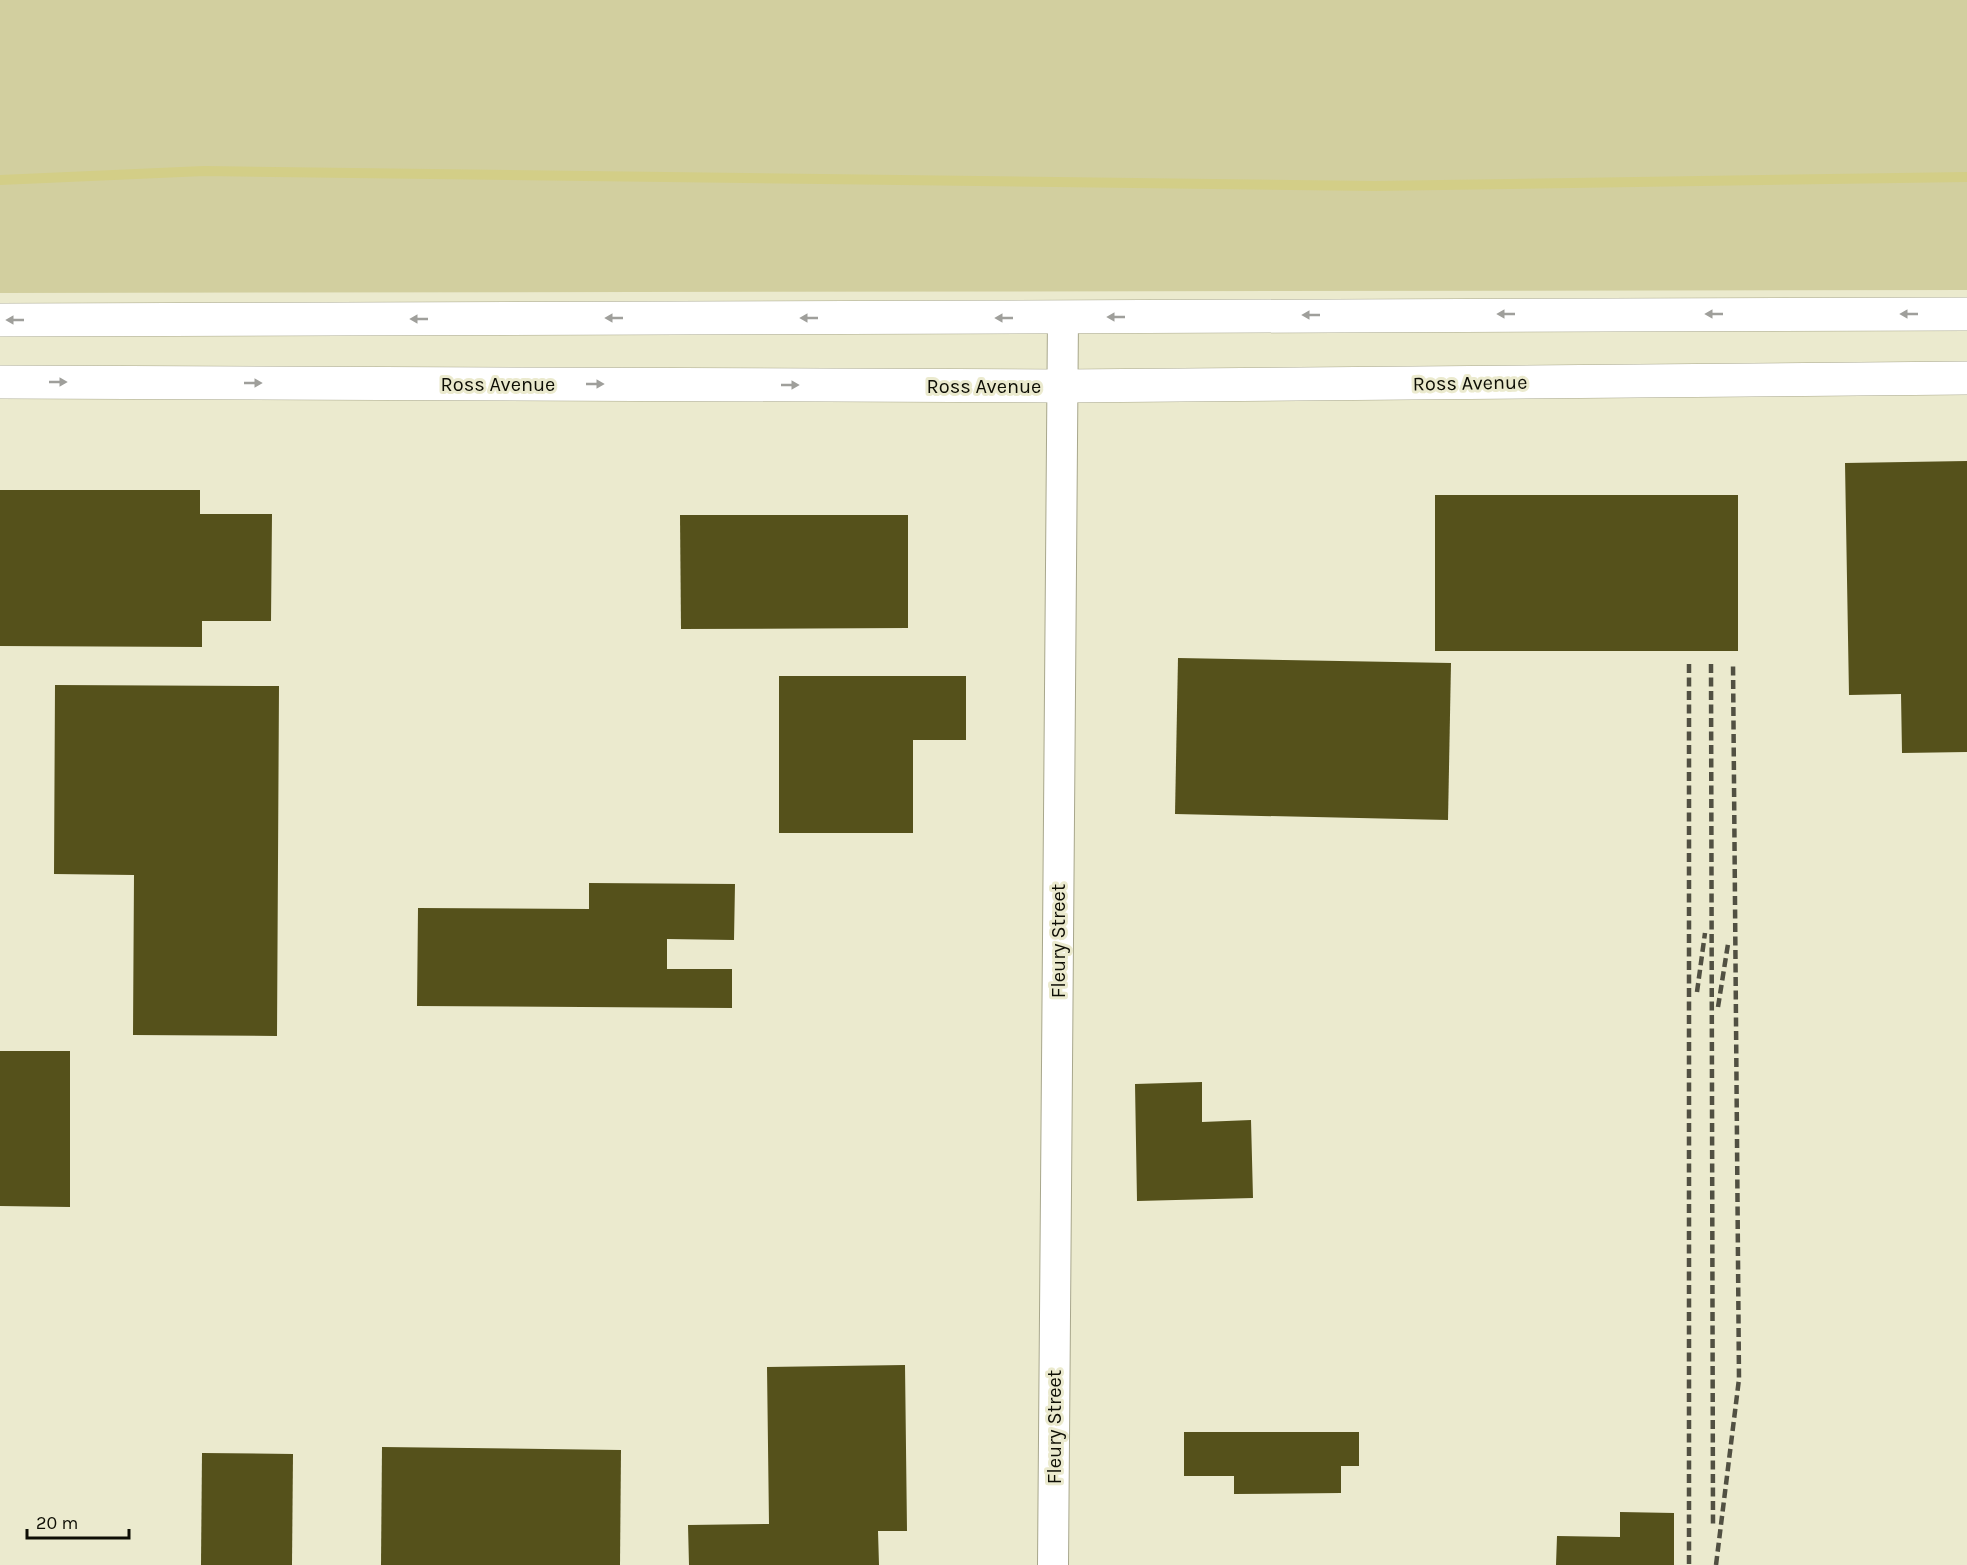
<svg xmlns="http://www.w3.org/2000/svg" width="1967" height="1565" font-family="Karla,sans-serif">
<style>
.green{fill:#d2cf9f}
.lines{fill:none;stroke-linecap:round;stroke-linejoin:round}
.stream{stroke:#d3ce87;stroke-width:10}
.building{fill:#55511b}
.street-casing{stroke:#a8a78c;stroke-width:32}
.secondary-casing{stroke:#a8a78c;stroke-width:34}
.street{stroke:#fff;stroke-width:30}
.secondary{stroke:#fff;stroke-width:33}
.rail{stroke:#515042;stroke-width:4.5;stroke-dasharray:9 4.5;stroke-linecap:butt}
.oneway{fill:#9f9f9b}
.labels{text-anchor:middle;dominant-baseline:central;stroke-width:6;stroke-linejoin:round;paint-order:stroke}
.street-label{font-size:20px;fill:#0e0e05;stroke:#ebeace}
</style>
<rect width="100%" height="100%" fill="#ebeace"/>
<!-- green -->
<polygon class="green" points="0,0 1967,0 1967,290 0,293"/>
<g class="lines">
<!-- stream -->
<polyline class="stream" points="0,180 204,171 1375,186 1967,177"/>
</g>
<!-- building -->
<g class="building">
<polygon points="1967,461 1967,752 1902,753 1901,694 1849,695 1845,463"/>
<polygon points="0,490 200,490 200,514 272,514 271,621 202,621 202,647 0,646"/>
<rect x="1435" y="495" width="303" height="156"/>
<polygon points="680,515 908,515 908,628 681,629"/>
<polygon points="1178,658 1451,663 1448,820 1175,814"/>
<polygon points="779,676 966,676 966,740 913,740 913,833 779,833"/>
<polygon points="55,685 279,686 277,1036 133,1035 134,875 54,874"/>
<polygon points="589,883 735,884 734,940 667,939 667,969 732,969 732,1008 417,1006 418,908 589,909"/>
<polygon points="0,1051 70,1051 70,1207 0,1206"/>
<polygon points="1202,1082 1202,1122 1251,1120 1253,1198 1137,1201 1135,1084"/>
<polygon points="905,1365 907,1531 878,1531 879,1565 689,1565 688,1525 769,1524 767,1367"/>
<polygon points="1184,1432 1359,1432 1359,1466 1341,1466 1341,1493 1234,1494 1234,1476 1184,1476"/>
<polygon points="382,1447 621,1450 620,1565 381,1565"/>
<polygon points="202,1453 293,1454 292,1565 201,1565"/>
<polygon points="1620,1512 1674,1513 1674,1565 1556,1565 1557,1536 1620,1537"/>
</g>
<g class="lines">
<defs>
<polyline id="street" points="1053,1565 1063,317"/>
<g id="secondary">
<polyline points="0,320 1967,314"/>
<polyline points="0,382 1063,386 1967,378"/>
</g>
</defs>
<!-- street casing -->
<use href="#street" class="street-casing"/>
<!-- secondary casing -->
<use href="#secondary" class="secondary-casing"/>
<!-- street -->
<use href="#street" class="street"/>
<!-- secondary -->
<use href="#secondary" class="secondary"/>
<!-- rail -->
<g class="rail">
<polyline points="1689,664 1689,1565"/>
<polyline points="1711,664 1713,1525"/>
<polyline points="1697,992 1705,933"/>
<polyline points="1718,1007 1728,944"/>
<polyline points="1716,1565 1739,1379 1733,662"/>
</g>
</g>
<!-- one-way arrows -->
<defs><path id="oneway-solid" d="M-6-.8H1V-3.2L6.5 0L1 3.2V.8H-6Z" transform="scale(1.5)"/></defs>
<g class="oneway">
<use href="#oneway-solid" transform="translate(1506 314) rotate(180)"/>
<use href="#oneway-solid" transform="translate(1714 314) rotate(-180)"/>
<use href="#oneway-solid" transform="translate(1909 314) rotate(-180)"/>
<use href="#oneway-solid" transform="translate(1311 315) rotate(180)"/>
<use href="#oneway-solid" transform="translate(1116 317) rotate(180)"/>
<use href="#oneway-solid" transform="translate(614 318) rotate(180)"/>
<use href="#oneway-solid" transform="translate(809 318) rotate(180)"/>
<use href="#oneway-solid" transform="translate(1004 318) rotate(180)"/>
<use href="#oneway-solid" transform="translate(419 319) rotate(180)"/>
<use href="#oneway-solid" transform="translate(15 320) rotate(180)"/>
<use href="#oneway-solid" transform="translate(58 382)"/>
<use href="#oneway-solid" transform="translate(253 383)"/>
<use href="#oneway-solid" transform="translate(595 384)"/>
<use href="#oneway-solid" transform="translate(790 385)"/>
</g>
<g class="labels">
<!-- street labels -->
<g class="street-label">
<text transform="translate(1470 383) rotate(-1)">Ross Avenue</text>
<text x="498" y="384">Ross Avenue</text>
<text x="984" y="386">Ross Avenue</text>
<text transform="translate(1058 941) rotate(-90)">Fleury Street</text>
<text transform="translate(1054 1427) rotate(-90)">Fleury Street</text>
</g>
</g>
<!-- scale -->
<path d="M27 1529v9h102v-9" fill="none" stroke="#0e0e05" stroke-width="3"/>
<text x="36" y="1529" font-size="18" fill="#0e0e05" stroke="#ebeace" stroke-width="4.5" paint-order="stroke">20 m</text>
</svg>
